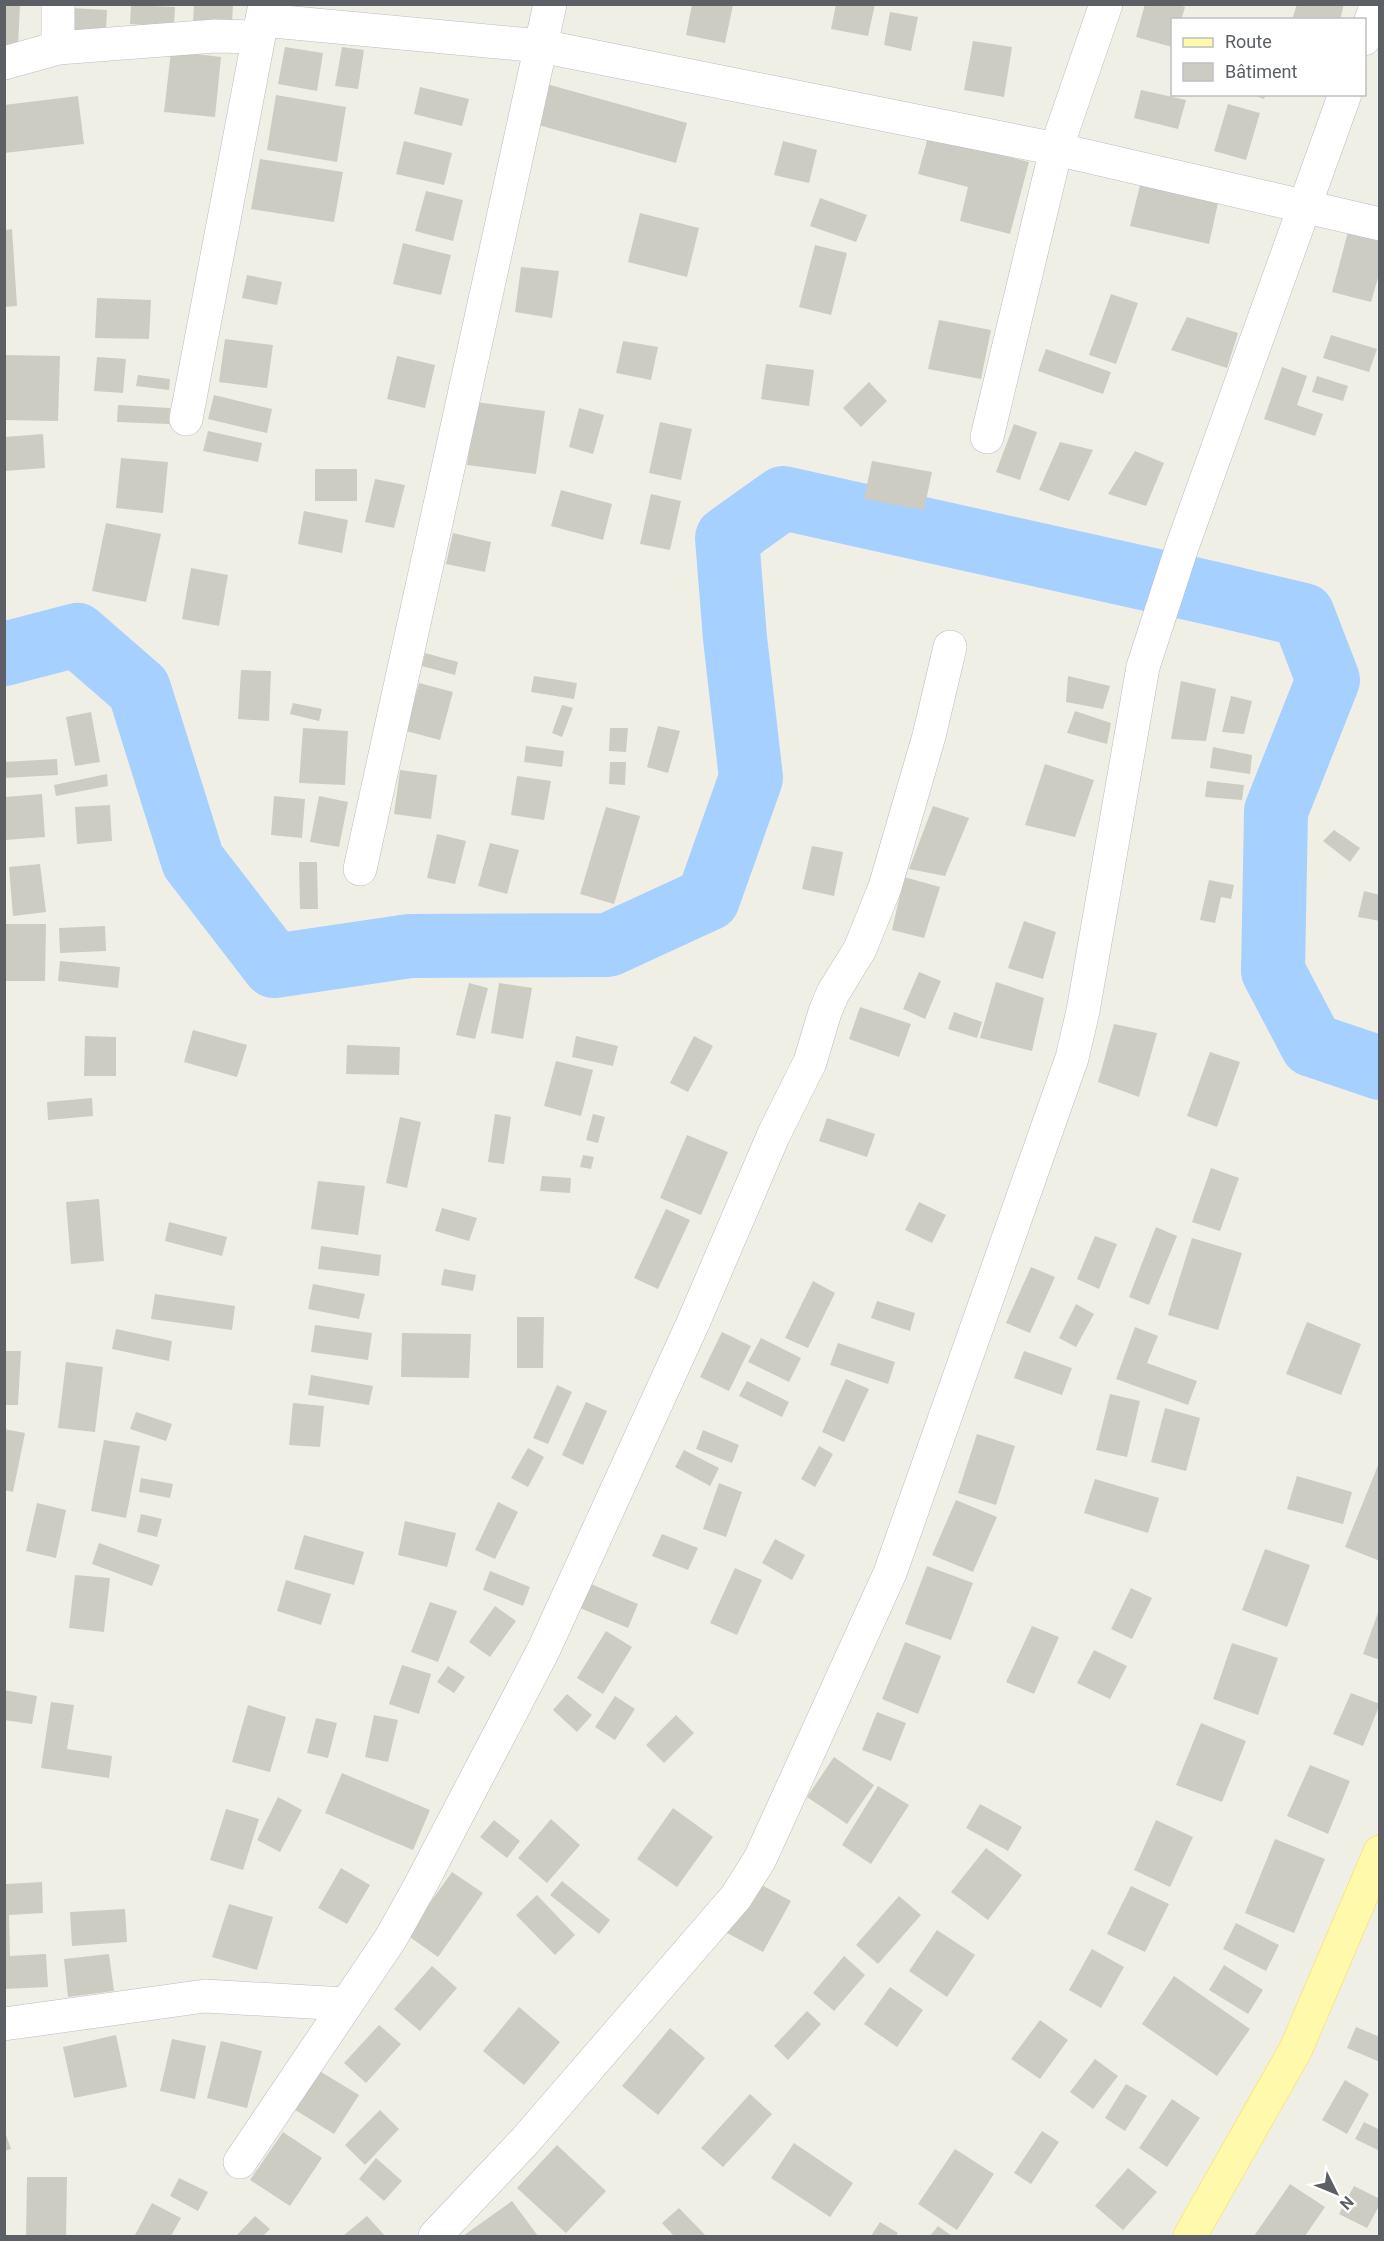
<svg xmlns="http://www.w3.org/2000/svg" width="1384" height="2241" font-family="Roboto,sans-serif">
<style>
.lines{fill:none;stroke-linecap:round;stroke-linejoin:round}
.river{stroke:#a6d0ff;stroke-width:64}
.building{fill:#cdccc3}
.minor-casing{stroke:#b9bcc2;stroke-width:34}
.primary-casing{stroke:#fddc51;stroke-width:34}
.minor{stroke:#fff;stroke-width:33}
.primary{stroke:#fff9ab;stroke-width:33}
</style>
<rect width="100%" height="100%" fill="#f0efe5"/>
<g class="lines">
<!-- river -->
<polyline class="river" points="4,654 77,635 139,689 193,861 274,966 410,946 608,945 708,899 751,778 735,638 727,538 783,498 1215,594 1303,615 1328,680 1276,811 1273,971 1312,1045 1380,1068"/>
</g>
<!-- building -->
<g class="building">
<polygon points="4,4 20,4 18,47 4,46"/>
<polygon points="194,4 233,4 232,24 193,23"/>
<polygon points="836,4 875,4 868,36 831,29"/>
<polygon points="1145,4 1175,4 1185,7 1181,20 1172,20 1172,47 1136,37"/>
<polygon points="1297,4 1344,4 1340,20 1292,20"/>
<polygon points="131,5 175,7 174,27 130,24"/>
<polygon points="692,5 733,5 725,43 686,35"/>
<polygon points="71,8 107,10 106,32 70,30"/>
<polygon points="890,12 918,17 911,51 884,45"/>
<polygon points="973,41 1012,47 1004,97 964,90"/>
<polygon points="285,47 323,53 317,91 278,84"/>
<polygon points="342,47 364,50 358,89 335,86"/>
<polygon points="171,51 221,57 215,117 164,112"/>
<polygon points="543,83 687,123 676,163 531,123"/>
<polygon points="420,87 469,99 462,126 414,114"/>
<polygon points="1141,90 1186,100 1178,129 1134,118"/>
<polygon points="1251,94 1266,94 1264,99"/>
<polygon points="276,95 346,107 337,162 267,150"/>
<polygon points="78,96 84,144 4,153 4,105"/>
<polygon points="1228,104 1260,113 1246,160 1214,151"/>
<polygon points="928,137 1029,162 1010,234 960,221 968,187 918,174"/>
<polygon points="404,141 452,153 444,185 396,174"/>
<polygon points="783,141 817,150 809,183 774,175"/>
<polygon points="260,159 343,172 334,222 251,209"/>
<polygon points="1140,185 1218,203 1209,244 1130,226"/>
<polygon points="426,191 463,200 453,241 415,231"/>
<polygon points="820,198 867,215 856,242 810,226"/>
<polygon points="640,213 699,228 687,277 628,262"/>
<polygon points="1349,228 1380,231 1380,271 1371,302 1332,292"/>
<polygon points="12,229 17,306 4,307 4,230"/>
<polygon points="403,243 451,255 441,295 393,284"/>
<polygon points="815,245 847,253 831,315 799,307"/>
<polygon points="521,267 559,271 552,318 515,312"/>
<polygon points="247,275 282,282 277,305 242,298"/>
<polygon points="1111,294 1138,303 1116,364 1089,355"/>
<polygon points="97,298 151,300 149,339 95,338"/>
<polygon points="1187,317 1238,333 1227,368 1171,350"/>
<polygon points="939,320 991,330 981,379 928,369"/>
<polygon points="1331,335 1377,349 1369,372 1323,358"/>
<polygon points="225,339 273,345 267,388 219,382"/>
<polygon points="623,341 658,347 651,380 616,373"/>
<polygon points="1046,349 1111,372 1103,394 1038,371"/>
<polygon points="4,355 60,356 58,421 4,420"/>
<polygon points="397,356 435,365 425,408 387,399"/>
<polygon points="97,357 126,359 123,393 94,391"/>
<polygon points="766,364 814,370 809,406 761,399"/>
<polygon points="1282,367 1307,376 1297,405 1323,414 1315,436 1264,419"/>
<polygon points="138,375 170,379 169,390 136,386"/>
<polygon points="1317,376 1348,386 1343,401 1312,392"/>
<polygon points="869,382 887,401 861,427 843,408"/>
<polygon points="214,395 272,409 267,433 208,419"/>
<polygon points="476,402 545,411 536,474 467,465"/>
<polygon points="118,405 170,408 169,424 117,422"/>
<polygon points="579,408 604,415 593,454 569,447"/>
<polygon points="660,422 692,429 681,480 649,473"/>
<polygon points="1014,424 1037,432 1020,480 996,472"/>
<polygon points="208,431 262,443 258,462 203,451"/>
<polygon points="43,434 45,468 4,471 4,437"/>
<polygon points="1060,442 1093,450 1069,501 1039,490"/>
<polygon points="1135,451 1164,463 1146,506 1108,494"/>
<polygon points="121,458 168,462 163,513 116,508"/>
<polygon points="872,461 932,472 924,510 864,499"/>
<rect x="315" y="469" width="42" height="32"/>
<polygon points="375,479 405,485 394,528 365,522"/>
<polygon points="561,490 612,504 603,540 551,526"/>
<polygon points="651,494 681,501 670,550 640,544"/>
<polygon points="304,511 348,520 342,553 298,544"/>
<polygon points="106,523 161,534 146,602 92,591"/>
<polygon points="453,533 491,542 485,572 446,564"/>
<polygon points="191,568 228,575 219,626 182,619"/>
<polygon points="425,653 458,662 455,675 422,666"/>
<polygon points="241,670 271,671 269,721 238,719"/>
<polygon points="534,676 577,683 574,699 531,692"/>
<polygon points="1068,676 1110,686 1103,709 1066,702"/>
<polygon points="1181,681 1216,689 1206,741 1171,739"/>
<polygon points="419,683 453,692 440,740 406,731"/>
<polygon points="1231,696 1252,701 1244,734 1222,732"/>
<polygon points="293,703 322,709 319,721 290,714"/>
<polygon points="562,705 573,708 562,737 552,733"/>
<polygon points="1075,711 1111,723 1107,744 1067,733"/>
<polygon points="91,712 100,762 75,766 66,717"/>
<polygon points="658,726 680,731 668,773 647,767"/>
<polygon points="303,728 348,731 345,785 299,783"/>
<polygon points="610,728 628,728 626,752 609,751"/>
<polygon points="526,746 564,751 562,767 524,762"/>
<polygon points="1213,747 1252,755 1250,774 1210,768"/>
<polygon points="57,759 58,775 4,778 4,762"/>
<polygon points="610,762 626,762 625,785 609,784"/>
<polygon points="1045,764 1094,780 1075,837 1025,825"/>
<polygon points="400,770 437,775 431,819 394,814"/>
<polygon points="107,774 108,786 56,796 54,785"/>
<polygon points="517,776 551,781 544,820 511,815"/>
<polygon points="1207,781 1244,785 1242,800 1205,797"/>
<polygon points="42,794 45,837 5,840 5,797"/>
<polygon points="274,796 305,799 302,838 271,835"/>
<polygon points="319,796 348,802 339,847 310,842"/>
<polygon points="110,805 112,841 77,844 75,807"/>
<polygon points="933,806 969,818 945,876 909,869"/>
<polygon points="606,807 640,816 614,904 580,894"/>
<polygon points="1334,830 1360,848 1350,862 1323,841"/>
<polygon points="437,834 466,841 455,884 427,878"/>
<polygon points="490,843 519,850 507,894 478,886"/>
<polygon points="812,846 843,852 834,896 802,889"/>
<polygon points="299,862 317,862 318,909 300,909"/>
<polygon points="40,864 46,912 13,916 9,867"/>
<polygon points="904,877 940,887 924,938 892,930"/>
<polygon points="1209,880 1234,885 1231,899 1221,897 1215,923 1200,920"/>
<polygon points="1364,891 1380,895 1380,921 1358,917"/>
<polygon points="1024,921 1056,932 1043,979 1008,968"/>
<polygon points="5,924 46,924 45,981 4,981"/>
<polygon points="105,926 106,951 60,953 59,928"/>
<polygon points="60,961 120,967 118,988 58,981"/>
<polygon points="919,972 941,981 925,1019 903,1009"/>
<polygon points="996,982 1044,998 1032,1051 980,1038"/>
<polygon points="469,983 488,988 475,1039 456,1035"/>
<polygon points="499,983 532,988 523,1039 491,1033"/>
<polygon points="860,1007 911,1024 899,1057 849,1039"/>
<polygon points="954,1012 982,1022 977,1038 948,1029"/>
<polygon points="1114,1024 1157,1033 1139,1097 1098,1082"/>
<polygon points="193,1030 247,1045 237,1077 184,1062"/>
<polygon points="85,1036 116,1037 116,1076 84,1076"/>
<polygon points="576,1036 618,1046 613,1066 572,1057"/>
<polygon points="694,1036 713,1046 688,1092 670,1083"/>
<polygon points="347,1045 400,1047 399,1075 346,1074"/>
<polygon points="1210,1052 1240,1062 1217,1127 1187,1116"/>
<polygon points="556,1061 593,1070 581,1116 544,1106"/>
<polygon points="92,1098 93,1116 48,1120 47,1102"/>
<polygon points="495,1114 511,1117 504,1164 488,1162"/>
<polygon points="593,1114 605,1117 598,1143 586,1140"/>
<polygon points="400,1117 421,1122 407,1188 386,1183"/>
<polygon points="827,1118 875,1134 867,1157 819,1141"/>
<polygon points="687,1135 728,1152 701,1215 660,1198"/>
<polygon points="583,1155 594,1157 591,1169 580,1167"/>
<polygon points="1211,1168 1239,1178 1220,1231 1192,1222"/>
<polygon points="542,1176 571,1178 570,1193 540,1191"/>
<polygon points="318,1181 365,1186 358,1235 311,1229"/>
<polygon points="99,1199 104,1261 71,1264 66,1202"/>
<polygon points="919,1202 946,1215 932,1243 905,1230"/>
<polygon points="442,1208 477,1218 469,1241 435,1231"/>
<polygon points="666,1209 690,1220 658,1289 634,1278"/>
<polygon points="169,1222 227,1237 222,1256 165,1241"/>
<polygon points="1156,1227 1177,1236 1149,1305 1129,1297"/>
<polygon points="1095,1236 1117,1244 1099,1289 1077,1279"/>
<polygon points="1192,1238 1242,1253 1218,1330 1168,1315"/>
<polygon points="321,1246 381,1255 379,1276 318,1269"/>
<polygon points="1031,1267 1055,1277 1030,1333 1006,1323"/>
<polygon points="444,1269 476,1275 473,1291 441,1285"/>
<polygon points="813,1281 835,1293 808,1348 785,1338"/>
<polygon points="313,1284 365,1294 359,1319 308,1309"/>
<polygon points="155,1294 235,1306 232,1330 151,1319"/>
<polygon points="877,1301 915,1313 910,1331 871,1318"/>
<polygon points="1076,1304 1094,1314 1076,1347 1059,1338"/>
<polygon points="517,1317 544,1317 543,1368 517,1368"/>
<polygon points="1307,1322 1361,1344 1341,1395 1286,1374"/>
<polygon points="315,1325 372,1333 368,1360 311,1352"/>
<polygon points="1135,1327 1158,1336 1147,1363 1197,1381 1188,1405 1116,1379"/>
<polygon points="116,1329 172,1341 169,1361 112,1349"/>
<polygon points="722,1332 751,1346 729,1391 700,1377"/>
<polygon points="402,1333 471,1334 469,1378 401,1377"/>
<polygon points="761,1338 801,1358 789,1382 748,1362"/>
<polygon points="838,1343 895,1362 888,1384 830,1365"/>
<polygon points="4,1351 21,1351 18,1405 4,1405"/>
<polygon points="1024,1351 1072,1368 1062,1395 1014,1378"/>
<polygon points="66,1362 103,1367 95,1432 58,1428"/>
<polygon points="311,1375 373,1386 369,1405 308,1395"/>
<polygon points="846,1379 869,1389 844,1442 822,1432"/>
<polygon points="747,1381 789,1402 782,1417 739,1396"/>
<polygon points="557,1385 572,1392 548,1444 533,1438"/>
<polygon points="1110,1394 1140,1401 1127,1457 1096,1450"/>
<polygon points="586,1402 607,1411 583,1465 562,1455"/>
<polygon points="293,1403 324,1406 320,1447 289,1445"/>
<polygon points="1165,1408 1200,1418 1186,1471 1151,1462"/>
<polygon points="136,1412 172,1424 166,1441 130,1429"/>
<polygon points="4,1429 25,1433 13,1492 4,1490"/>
<polygon points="703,1430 739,1445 732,1463 696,1449"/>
<polygon points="977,1434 1015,1446 996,1505 958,1493"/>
<polygon points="104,1440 140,1446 126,1518 91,1511"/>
<polygon points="819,1446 833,1454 815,1487 801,1479"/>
<polygon points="528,1448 544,1457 528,1487 511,1478"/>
<polygon points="684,1450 719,1468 710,1486 675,1467"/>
<polygon points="1379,1463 1380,1463 1380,1561 1345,1547"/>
<polygon points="1297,1476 1352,1492 1343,1524 1287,1509"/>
<polygon points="141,1478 173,1484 170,1498 139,1492"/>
<polygon points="1095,1479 1159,1498 1148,1533 1084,1513"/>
<polygon points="719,1483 742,1492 726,1537 703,1529"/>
<polygon points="956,1500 997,1517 973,1572 932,1555"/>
<polygon points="498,1502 518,1512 495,1559 475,1550"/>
<polygon points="37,1503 66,1510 56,1558 26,1551"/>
<polygon points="141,1514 162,1519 157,1537 137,1532"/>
<polygon points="405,1521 456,1533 447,1567 398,1555"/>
<polygon points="662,1534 698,1548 688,1570 652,1556"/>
<polygon points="304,1535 364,1552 354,1585 294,1569"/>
<polygon points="775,1539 805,1555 792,1580 762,1563"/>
<polygon points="99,1543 160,1565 152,1586 92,1564"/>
<polygon points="1265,1549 1310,1565 1287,1627 1242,1610"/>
<polygon points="927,1566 973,1583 951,1640 905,1624"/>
<polygon points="735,1568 762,1580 737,1635 710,1623"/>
<polygon points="490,1571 530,1587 523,1606 483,1590"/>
<polygon points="75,1575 110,1578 104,1632 69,1628"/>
<polygon points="286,1580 331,1594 321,1625 277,1611"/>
<polygon points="591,1584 638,1604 628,1628 580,1608"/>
<polygon points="1131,1588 1152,1598 1132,1639 1111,1629"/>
<polygon points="430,1602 457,1611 438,1662 411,1652"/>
<polygon points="495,1606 516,1621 490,1657 469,1642"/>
<polygon points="1379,1610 1380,1610 1380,1660 1363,1654"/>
<polygon points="1032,1626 1059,1637 1034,1694 1006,1682"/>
<polygon points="606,1631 632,1647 603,1694 577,1678"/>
<polygon points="905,1642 941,1656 918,1714 882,1699"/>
<polygon points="1232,1643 1278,1658 1258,1715 1213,1699"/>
<polygon points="1094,1650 1127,1666 1110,1699 1077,1683"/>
<polygon points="402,1665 431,1674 419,1714 389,1704"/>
<polygon points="448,1666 465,1677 454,1693 437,1682"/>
<polygon points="4,1690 37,1696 32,1724 4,1720"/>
<polygon points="1351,1693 1380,1704 1363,1746 1333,1734"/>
<polygon points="567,1694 592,1715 577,1732 553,1710"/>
<polygon points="615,1696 635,1709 615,1740 595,1727"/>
<polygon points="51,1702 74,1705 67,1749 112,1756 109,1778 41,1768"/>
<polygon points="248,1705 286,1717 270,1772 232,1762"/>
<polygon points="877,1712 906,1723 891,1761 862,1750"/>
<polygon points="374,1715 398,1720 388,1762 365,1757"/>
<polygon points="676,1715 694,1733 664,1763 646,1745"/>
<polygon points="316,1718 337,1723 328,1758 307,1753"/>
<polygon points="1201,1723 1246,1741 1222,1802 1176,1785"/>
<polygon points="834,1757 874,1785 847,1824 807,1797"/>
<polygon points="1310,1765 1350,1781 1328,1834 1287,1816"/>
<polygon points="342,1773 430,1810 413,1850 325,1813"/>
<polygon points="878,1786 909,1805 871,1864 842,1845"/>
<polygon points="278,1797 302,1810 280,1852 257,1840"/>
<polygon points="980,1804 1022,1827 1008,1851 966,1828"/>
<polygon points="673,1808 713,1837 677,1887 637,1859"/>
<polygon points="226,1809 259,1819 243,1870 210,1860"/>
<polygon points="551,1819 580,1845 547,1883 518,1858"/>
<polygon points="494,1820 520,1841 507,1858 480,1837"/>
<polygon points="1156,1820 1193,1837 1170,1887 1134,1870"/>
<polygon points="1275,1839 1325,1859 1294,1933 1245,1913"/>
<polygon points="986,1848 1022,1875 988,1920 951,1892"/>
<polygon points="341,1868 370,1885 347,1924 318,1908"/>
<polygon points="452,1872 483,1893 438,1957 407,1935"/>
<polygon points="562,1881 610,1920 599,1934 550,1895"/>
<polygon points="754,1881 791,1901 763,1952 727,1933"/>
<polygon points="42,1882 43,1913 9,1915 10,1956 46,1954 48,1987 4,1989 6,1884"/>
<polygon points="1131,1886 1169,1904 1145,1952 1107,1934"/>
<polygon points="537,1895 575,1935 555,1955 516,1915"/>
<polygon points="899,1896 921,1915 878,1964 856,1945"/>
<polygon points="229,1904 273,1917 257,1970 212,1957"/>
<polygon points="125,1909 127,1942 72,1946 70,1912"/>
<polygon points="1236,1923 1279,1945 1266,1971 1223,1949"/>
<polygon points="937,1930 975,1955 947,1997 909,1971"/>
<polygon points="1092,1949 1124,1967 1101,2008 1069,1990"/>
<polygon points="109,1954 114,1991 68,1997 64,1959"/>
<polygon points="844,1956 865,1975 834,2011 813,1993"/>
<polygon points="1224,1965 1263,1990 1248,2014 1209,1990"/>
<polygon points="432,1966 457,1988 420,2031 394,2009"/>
<polygon points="1174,1976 1250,2029 1217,2076 1142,2024"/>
<polygon points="890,1987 923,2010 897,2047 864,2024"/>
<polygon points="519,2007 560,2042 524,2085 483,2051"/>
<polygon points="807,2011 821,2024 788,2060 774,2046"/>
<polygon points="1040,2020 1068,2040 1040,2079 1011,2059"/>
<polygon points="379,2025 401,2044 366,2083 344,2063"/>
<polygon points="1356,2027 1380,2037 1380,2062 1347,2048"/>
<polygon points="670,2028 705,2058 658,2115 622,2086"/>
<polygon points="116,2035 127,2087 74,2098 63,2047"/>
<polygon points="172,2039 206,2046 195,2099 160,2091"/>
<polygon points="221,2041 262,2051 247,2108 207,2098"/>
<polygon points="1095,2059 1118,2076 1093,2109 1070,2092"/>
<polygon points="308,2064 359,2095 334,2134 284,2103"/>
<polygon points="1345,2080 1369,2094 1347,2134 1322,2120"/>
<polygon points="1126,2084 1147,2096 1125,2131 1105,2118"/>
<polygon points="750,2094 772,2114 723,2167 701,2148"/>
<polygon points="1172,2099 1200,2118 1167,2167 1139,2148"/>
<polygon points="380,2110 399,2129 365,2165 345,2145"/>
<polygon points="1364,2122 1380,2130 1380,2151 1355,2139"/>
<polygon points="4,2129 11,2149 4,2151"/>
<polygon points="1042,2131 1059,2142 1031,2184 1014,2173"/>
<polygon points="283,2132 322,2158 290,2206 250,2180"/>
<polygon points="794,2143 853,2183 830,2217 771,2178"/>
<polygon points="557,2145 606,2191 566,2233 517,2188"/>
<polygon points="955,2149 994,2174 957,2230 918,2204"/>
<polygon points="376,2158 402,2181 384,2201 359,2179"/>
<polygon points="1128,2168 1157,2192 1123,2230 1095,2206"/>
<polygon points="27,2177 67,2177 66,2235 26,2235"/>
<polygon points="179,2178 208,2192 198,2211 170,2196"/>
<polygon points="1290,2184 1325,2207 1305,2236 1254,2236"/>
<polygon points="1354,2186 1380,2199 1380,2204 1367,2228 1339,2214"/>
<polygon points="512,2201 538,2236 463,2236"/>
<polygon points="152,2203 181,2218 171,2236 135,2235"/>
<polygon points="679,2208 706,2236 674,2236 662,2223"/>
<polygon points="255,2216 270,2229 263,2236 236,2236"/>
<polygon points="367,2216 385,2236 343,2236"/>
<polygon points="880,2222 898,2233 896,2236 871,2236"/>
<polygon points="938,2226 952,2236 930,2236"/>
</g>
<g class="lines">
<defs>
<g id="minor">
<polyline points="262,20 541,46 1056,149 1380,224"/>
<polyline points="1364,39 1377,4"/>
<polyline points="58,48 58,4"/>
<polyline points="4,63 58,48 215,36 258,37"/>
<polyline points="186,419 265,4"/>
<polyline points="987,437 1056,149 1106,4"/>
<polyline points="360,869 550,4"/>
<polyline points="4,2024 205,1996 345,2004"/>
<polyline points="240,2162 391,1938 420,1886 544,1649 693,1323 774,1134 810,1062 825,1012 833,993 860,949 885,887 929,736 950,647"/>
<polyline points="435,2236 525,2141 736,1897 760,1859 890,1573 1072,1058 1083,1011 1143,667 1182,547 1345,94"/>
</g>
<polyline id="primary" points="1190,2236 1296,2049 1380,1852"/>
</defs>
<!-- minor casing -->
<use href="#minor" class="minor-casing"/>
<!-- primary casing -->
<use href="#primary" class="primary-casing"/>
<!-- minor -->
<use href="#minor" class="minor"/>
<!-- primary -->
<use href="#primary" class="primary"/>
</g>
<!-- border -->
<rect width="1384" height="2241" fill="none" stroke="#5c6066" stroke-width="12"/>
<!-- legend -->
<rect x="1171" y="18" width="195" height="78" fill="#ffffff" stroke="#bebfc2" stroke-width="1.5"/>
<rect x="1183" y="38" width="30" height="9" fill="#fff9ab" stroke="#bebfc2" stroke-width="1.5"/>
<text x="1225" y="48" font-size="18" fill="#5c6066">Route</text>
<rect x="1183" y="63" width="30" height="18" fill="#cdccc3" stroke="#bebfc2" stroke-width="1.5"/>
<text x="1225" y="78" font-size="18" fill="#5c6066">Bâtiment</text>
<!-- north arrow -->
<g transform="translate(1336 2193) rotate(133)" stroke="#ffffff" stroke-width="4.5" paint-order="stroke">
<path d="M0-4.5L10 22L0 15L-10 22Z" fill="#5c6066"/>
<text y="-9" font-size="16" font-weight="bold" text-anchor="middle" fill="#5c6066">N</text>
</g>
</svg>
